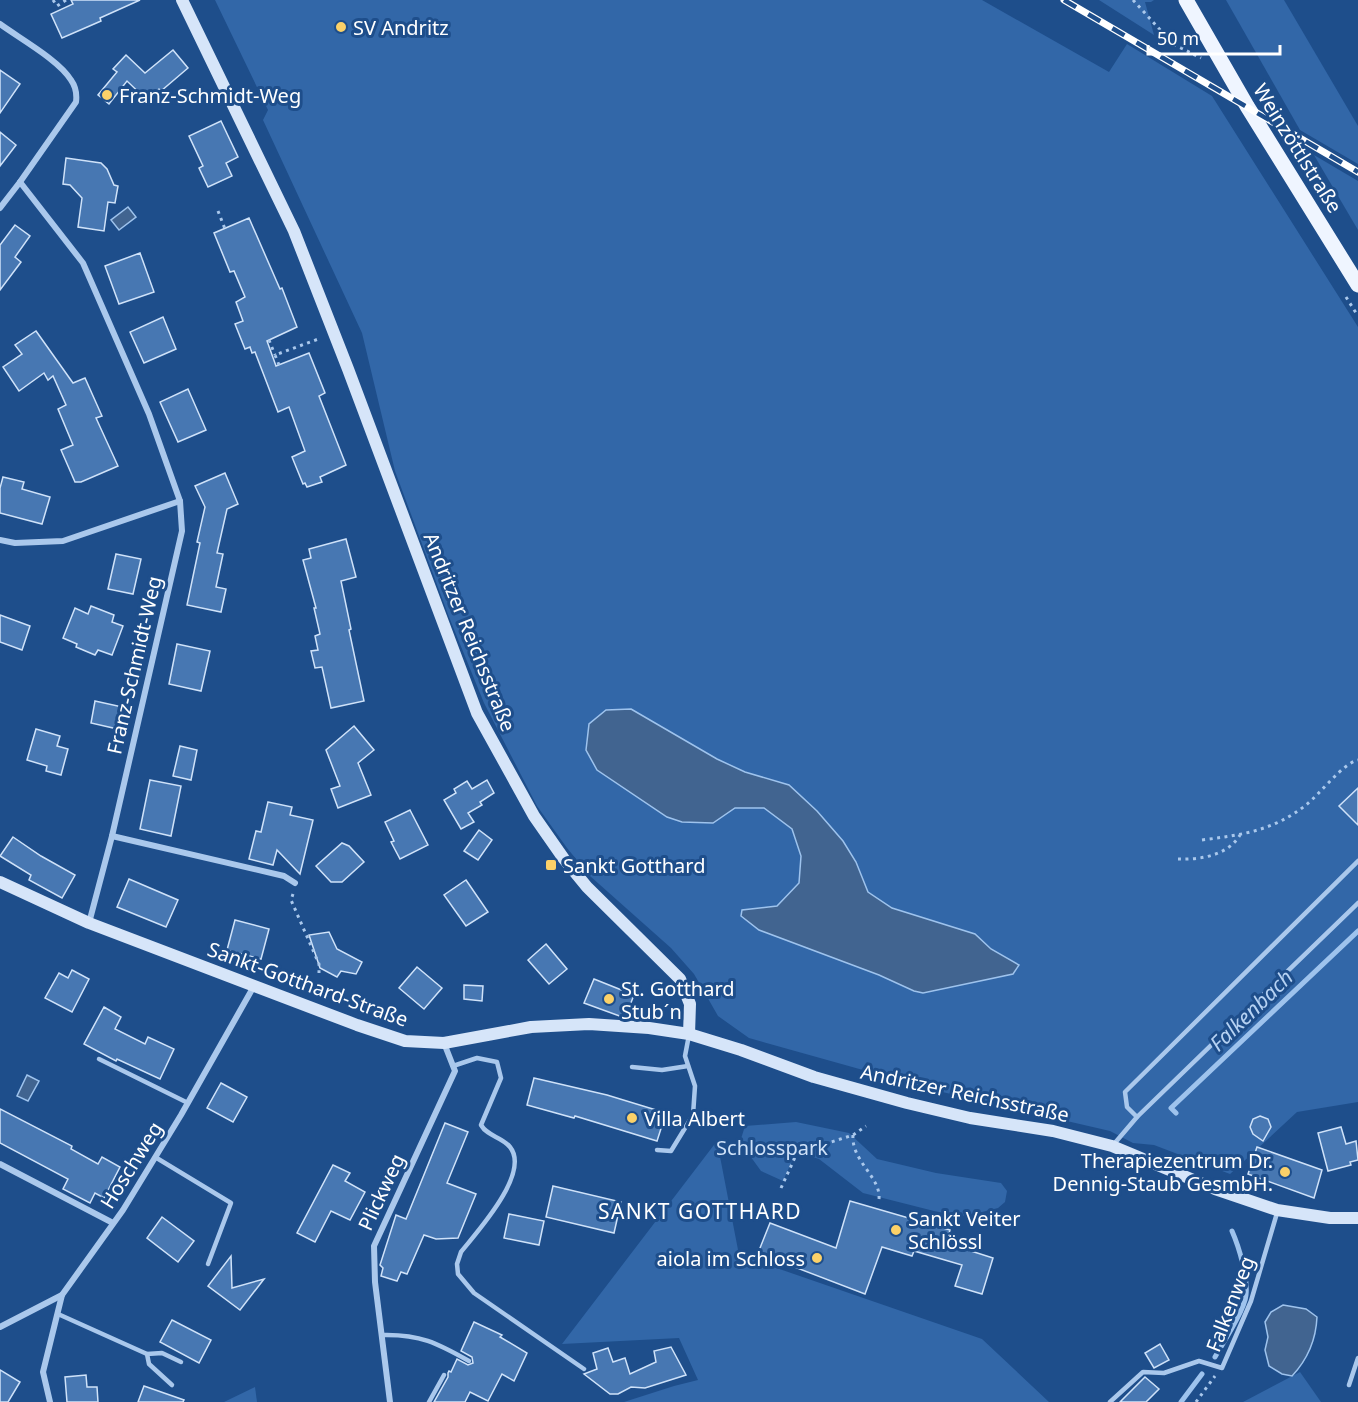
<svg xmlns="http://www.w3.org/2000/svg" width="1358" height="1402" font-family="'Noto Sans',sans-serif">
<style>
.green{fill:#3267a8}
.water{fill:#416490;stroke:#9ec3ed;stroke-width:1.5}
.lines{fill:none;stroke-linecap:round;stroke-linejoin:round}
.stream{stroke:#9ec3ed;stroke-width:5}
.building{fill:#4777b2;stroke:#cfe2f9;stroke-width:1.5}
.path{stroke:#aac8ec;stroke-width:3;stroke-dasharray:3 4.5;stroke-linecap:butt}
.lane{stroke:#aac8ec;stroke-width:4.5}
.street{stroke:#aac8ec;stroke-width:6}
.secondary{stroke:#d6e5f9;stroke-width:12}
.primary{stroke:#eff5ff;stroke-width:15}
.rail-casing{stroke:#fff;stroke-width:7}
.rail{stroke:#1e4e8b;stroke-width:4.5;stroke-dasharray:14;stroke-linecap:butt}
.poi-dot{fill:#fbd169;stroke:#1e4e8b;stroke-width:2}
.labels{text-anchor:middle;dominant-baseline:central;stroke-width:6;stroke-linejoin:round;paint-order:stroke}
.poi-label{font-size:20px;fill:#fff;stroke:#1e4e8b;text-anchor:start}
.street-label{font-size:20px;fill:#fff;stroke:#1e4e8b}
.park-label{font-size:20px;fill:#cfe2f9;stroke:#1e4e8b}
.water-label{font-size:21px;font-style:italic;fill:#b6d2f3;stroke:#1e4e8b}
.neighbourhood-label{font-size:21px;letter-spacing:1.5px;fill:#fff;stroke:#1e4e8b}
</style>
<rect width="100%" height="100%" fill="#1e4e8b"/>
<!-- green -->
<g class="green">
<polygon points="215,0 982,0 1109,72 1127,44 1212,96 1358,327 1358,1102 1297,1112 1230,1174 1154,1145 1133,1143 1110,1131 938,1091 749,1038 718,1016 694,974 671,948 590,876 567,848 537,806 484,703 449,617 395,471 362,333 263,120 268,110"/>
<polygon points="1099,0 1154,0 1151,2 1145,2 1154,35"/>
<polygon points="1226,0 1284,0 1358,126 1358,164 1300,130"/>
<polygon points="1314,155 1358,181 1358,230"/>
<polygon points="796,1122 849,1133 877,1159 936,1173 1001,1183 1007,1191 1005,1202 998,1208 970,1215 959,1216 934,1211 863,1193 819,1159 796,1152 783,1181 761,1171 740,1142 745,1126"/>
<polygon points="717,1141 739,1255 982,1339 1049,1402 624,1402 674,1386 698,1380 679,1338 562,1344"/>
<polygon points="1300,1372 1321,1402 1243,1402"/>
<polygon points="255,1387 257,1402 224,1402"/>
</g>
<!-- water -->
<g class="water">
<polygon points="128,207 136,217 119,230 111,220"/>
<polygon points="631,709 717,759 745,772 789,785 817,811 843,841 856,862 868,892 892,908 975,934 991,949 1019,965 1013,974 923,993 914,991 879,975 759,930 741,916 742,910 777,906 799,883 801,856 792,829 764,808 735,808 713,823 682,822 667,817 597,770 586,750 589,724 606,710"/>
<polygon points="27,1075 39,1081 28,1101 17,1096"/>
<path d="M1283 1305 1306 1309 1317 1317C1316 1340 1308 1359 1292 1376L1282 1374 1269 1366 1265 1350 1268 1337 1265 1322 1271 1312Z"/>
</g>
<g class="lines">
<!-- stream -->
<g class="stream">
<polyline points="1176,1113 1171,1108 1358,931"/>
<path d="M1215 1357C1223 1343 1245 1309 1246 1295 1248 1277 1239 1247 1232 1231"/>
<polyline points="1181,1402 1202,1374"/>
</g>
</g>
<!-- building -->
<g class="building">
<polygon points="71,0 140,0 100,18 101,21 62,38 51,14 73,4"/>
<polygon points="173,50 188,68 161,91 159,89 148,101 127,81 109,104 98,95 117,72 113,69 126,55 145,73"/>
<polygon points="0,70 20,84 0,113"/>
<polygon points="221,121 238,157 226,163 232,176 208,187 199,168 203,166 189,136"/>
<polygon points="0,132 16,145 0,166"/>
<polygon points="66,158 101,163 107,169 114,185 118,186 115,203 108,202 104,231 78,227 82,198 70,185 63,184"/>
<polygon points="249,218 280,289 282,288 297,327 267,341 276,366 309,353 325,393 319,396 346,465 320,477 322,482 307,487 305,483 303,484 292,457 305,451 289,407 278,412 255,352 252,353 250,347 245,349 235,324 243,321 236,302 245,297 234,271 230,272 214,233"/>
<polygon points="15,225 30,236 15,257 21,262 0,290 0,245"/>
<polygon points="140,253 154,292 119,304 105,266"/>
<polygon points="163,317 176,349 144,363 130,332"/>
<polygon points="36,331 73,383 85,378 102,416 96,418 118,466 81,482 75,482 61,450 73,445 58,409 66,405 53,376 48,380 44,373 19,391 3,367 22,354 15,345"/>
<polygon points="188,389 206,430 178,442 160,402"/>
<polygon points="225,473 238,504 227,509 217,553 223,554 216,587 226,589 221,612 187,605 200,543 197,542 205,507 195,486"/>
<polygon points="3,477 24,482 22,489 50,497 42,524 0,513 0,488"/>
<polygon points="346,539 356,577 341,581 351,629 349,630 364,701 331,708 322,667 315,668 311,651 318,650 315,636 320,634 314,608 316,608 303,560 311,558 309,549"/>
<polygon points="116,554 141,559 133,594 108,589"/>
<polygon points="91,606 114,615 112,622 123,626 112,655 98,650 95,655 76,647 77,644 63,638 75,608 88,614"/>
<polygon points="0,615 30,626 22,650 0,642"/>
<polygon points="177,644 210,651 201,691 169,684"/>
<polygon points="95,701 127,708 122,730 91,723"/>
<polygon points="354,726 374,750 358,763 371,795 338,808 331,789 340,786 326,750"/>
<polygon points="36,729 60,736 57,746 68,749 61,775 46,771 47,766 27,760"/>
<polygon points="180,746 197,750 191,780 173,776"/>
<polygon points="150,780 181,786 171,836 140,829"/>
<polygon points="487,780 494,793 480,802 482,805 468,813 474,822 461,829 444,800 456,793 454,789 467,781 472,789"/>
<polygon points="1358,788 1358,825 1339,806"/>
<polygon points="268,802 292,807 290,815 313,820 300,874 277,850 273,865 249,859 256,831 261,832"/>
<polygon points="410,810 428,845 400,859 391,842 394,841 385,822"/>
<polygon points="479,830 492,840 478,860 464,851"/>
<polygon points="13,837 41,856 75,875 62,898 29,880 31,875 0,856"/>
<polygon points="342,843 349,846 364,862 342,882 331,882 316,866"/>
<polygon points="129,879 178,900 166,927 117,907"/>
<polygon points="466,880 488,912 466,926 444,895"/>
<polygon points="235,920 269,929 261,959 227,950"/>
<polygon points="329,932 337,949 362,962 356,974 341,971 337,977 320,968 309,935"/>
<polygon points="546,944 567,969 549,984 528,960"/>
<polygon points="417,967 442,988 424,1009 399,988"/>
<polygon points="72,970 89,979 72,1012 45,998 59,973 68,978"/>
<polygon points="594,979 634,995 625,1018 584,1003"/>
<polygon points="464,985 483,986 482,1001 464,999"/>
<polygon points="104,1007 121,1017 115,1029 145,1044 148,1037 174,1049 160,1079 117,1059 116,1061 84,1044"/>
<polygon points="534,1078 607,1095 666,1113 657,1141 575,1116 574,1118 527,1105"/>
<polygon points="221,1083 247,1097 233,1122 207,1108"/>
<polygon points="0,1109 72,1146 71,1149 98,1164 102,1157 120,1167 104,1198 95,1193 90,1203 63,1189 68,1179 0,1143"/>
<polygon points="1260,1116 1268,1119 1271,1127 1263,1141 1253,1134 1250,1127 1253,1119"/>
<polygon points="445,1123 468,1132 447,1183 476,1194 458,1238 436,1239 424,1235 407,1274 401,1272 397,1281 381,1276 383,1268 380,1265 396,1215 406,1219"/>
<polygon points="1341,1127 1346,1144 1356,1141 1358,1160 1350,1162 1351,1165 1328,1171 1318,1133"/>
<polygon points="1257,1147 1322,1170 1314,1198 1248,1174"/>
<polygon points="333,1165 350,1173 345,1181 365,1192 350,1220 331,1211 315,1242 297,1233"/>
<polygon points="553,1186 621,1202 614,1233 546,1217"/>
<polygon points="850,1201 950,1230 946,1243 993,1258 982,1294 955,1286 962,1265 914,1251 912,1256 882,1247 865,1294 758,1253 770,1223 836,1248"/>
<polygon points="509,1214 544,1221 539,1245 504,1238"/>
<polygon points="162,1217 194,1241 178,1262 147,1238"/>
<polygon points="231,1256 232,1288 264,1279 240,1310 208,1286"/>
<polygon points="172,1320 211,1340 199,1363 160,1342"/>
<polygon points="474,1322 502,1335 500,1337 527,1353 514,1381 502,1374 488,1401 470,1392 465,1402 434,1402 448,1377 448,1373 449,1371 451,1372 457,1359 468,1365 473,1363 472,1357 461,1351"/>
<polygon points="1160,1344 1169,1360 1154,1368 1145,1353"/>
<polygon points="671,1347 686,1375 645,1388 631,1387 618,1394 610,1394 584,1374 597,1369 593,1353 608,1348 613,1362 625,1358 630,1374 656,1362 654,1351"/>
<polygon points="0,1370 20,1382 8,1402 0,1402"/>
<polygon points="86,1375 87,1387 97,1387 98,1402 67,1402 65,1377"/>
<polygon points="1145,1377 1159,1389 1146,1402 1120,1402"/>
<polygon points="144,1386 184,1400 183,1402 138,1402"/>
</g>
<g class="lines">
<!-- path -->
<g class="path">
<polyline points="53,0 57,6 66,0"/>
<polyline points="1133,0 1173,44 1201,58"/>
<polyline points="218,211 225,229"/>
<polyline points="1346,297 1358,316"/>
<polyline points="269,340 275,355"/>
<polyline points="279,365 275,355 321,338"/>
<path d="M1202 840C1241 835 1273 831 1306 805 1320 794 1343 763 1358 760"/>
<path d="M1178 859C1201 860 1228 855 1240 835"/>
<polyline points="293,894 291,900 319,964 319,973"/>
<path d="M853 1135C851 1161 881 1177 879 1199"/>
<polyline points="781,1188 797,1153 853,1135 866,1126"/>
<polyline points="1196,1402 1215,1376"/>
</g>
<!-- lane -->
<g class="lane">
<polyline points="99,1059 188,1103"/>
<path d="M453 1066 477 1058 497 1062 501 1078 481 1125C488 1137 501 1136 510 1147 531 1173 477 1232 461 1252L457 1264 458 1274 474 1293 584 1369"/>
<polyline points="632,1067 662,1070 688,1066"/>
<polyline points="1137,1117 1127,1107 1125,1092 1358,861"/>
<polyline points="1114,1144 1137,1117 1358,903"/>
<polyline points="657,1150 671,1151 693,1115 695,1086 685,1056 689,1035"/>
<polyline points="155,1157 231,1203 208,1264"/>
<polyline points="58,1314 147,1354 162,1353 181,1362"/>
<path d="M382 1335C420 1334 437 1343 469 1361"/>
<polyline points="147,1354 149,1364 172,1385"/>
<polyline points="1349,1385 1358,1358"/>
<polyline points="429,1402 444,1375"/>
<polyline points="1110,1402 1143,1372 1164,1373 1199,1361 1222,1368 1251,1301 1277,1213"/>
</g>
<!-- street -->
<g class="street">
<path d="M0 24C19 38 59 60 71 80 76 87 77 94 76 102L20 182 83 263 149 414 180 501 182 531 112 836 89 923"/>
<polyline points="0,208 20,182"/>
<polyline points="0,540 15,543 63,541 180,501"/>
<polyline points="112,836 284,876 295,883"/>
<polyline points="0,1164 113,1223"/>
<polyline points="0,1327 62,1295 123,1210 181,1115 254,986"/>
<polyline points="50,1402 43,1372 62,1295"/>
<polyline points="390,1402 375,1282 374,1246 455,1071 444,1043"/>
</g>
<!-- secondary -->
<g class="secondary">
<polyline points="182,0 294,231 348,369 477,713 534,816 564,859 587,887 680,979 690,1004 689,1034"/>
<polyline points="0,882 89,923 357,1025 405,1041 444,1043 531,1027 589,1024 649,1028 689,1034 741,1050 814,1077 907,1103 970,1118 1053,1131 1112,1146 1215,1189 1277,1210 1330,1218 1358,1218"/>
</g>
<!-- primary -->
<polyline class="primary" points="1186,0 1247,106 1358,285"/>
<defs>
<polyline id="rail" points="1064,0 1358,172"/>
</defs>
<!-- rail casing -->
<use href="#rail" class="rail-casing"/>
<!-- rail -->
<use href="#rail" class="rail"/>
</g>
<!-- markers -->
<g class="poi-dot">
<circle cx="341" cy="27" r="6"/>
<circle cx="107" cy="95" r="6"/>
<rect x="545" y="859" width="12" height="12" rx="3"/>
<circle cx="609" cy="999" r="6"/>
<circle cx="632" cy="1118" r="6"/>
<circle cx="1285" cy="1172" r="6"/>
<circle cx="896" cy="1230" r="6"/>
<circle cx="817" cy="1258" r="6"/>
</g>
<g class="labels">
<!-- poi labels -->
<g class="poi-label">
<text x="353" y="27">SV Andritz</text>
<text x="119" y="95">Franz-Schmidt-Weg</text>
<text x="563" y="865">Sankt Gotthard</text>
<text x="621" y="988">St. Gotthard<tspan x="621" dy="23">Stub´n</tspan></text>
<text x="644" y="1118">Villa Albert</text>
<text x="1273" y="1160" text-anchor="end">Therapiezentrum Dr.<tspan x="1273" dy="23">Dennig-Staub GesmbH.</tspan></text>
<text x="908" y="1218">Sankt Veiter<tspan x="908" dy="23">Schlössl</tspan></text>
<text x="805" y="1258" text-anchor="end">aiola im Schloss</text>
</g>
<!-- street labels -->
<g class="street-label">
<text transform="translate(1298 148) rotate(58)">Weinzöttlstraße</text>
<text transform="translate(470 632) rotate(68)">Andritzer Reichsstraße</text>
<text transform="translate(134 665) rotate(-77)">Franz-Schmidt-Weg</text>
<text transform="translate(308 984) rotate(20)">Sankt-Gotthard-Straße</text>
<text transform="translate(965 1093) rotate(12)">Andritzer Reichsstraße</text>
<text transform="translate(131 1165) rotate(-58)">Hoschweg</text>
<text transform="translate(381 1192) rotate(-65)">Plickweg</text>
<text transform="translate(1230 1304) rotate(-69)">Falkenweg</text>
</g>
<!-- park labels -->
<g class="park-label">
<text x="772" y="1147">Schlosspark</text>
</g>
<!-- water labels -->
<g class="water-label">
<text transform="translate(1251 1010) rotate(-44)">Falkenbach</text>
</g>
<!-- neighbourhood labels -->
<g class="neighbourhood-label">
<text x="700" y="1211">SANKT GOTTHARD</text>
</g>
</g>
<!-- scale -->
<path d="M1148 45v9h132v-9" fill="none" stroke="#ffffff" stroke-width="3"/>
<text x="1157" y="45" font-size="18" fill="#ffffff" stroke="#1e4e8b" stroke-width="4.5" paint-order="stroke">50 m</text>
</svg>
